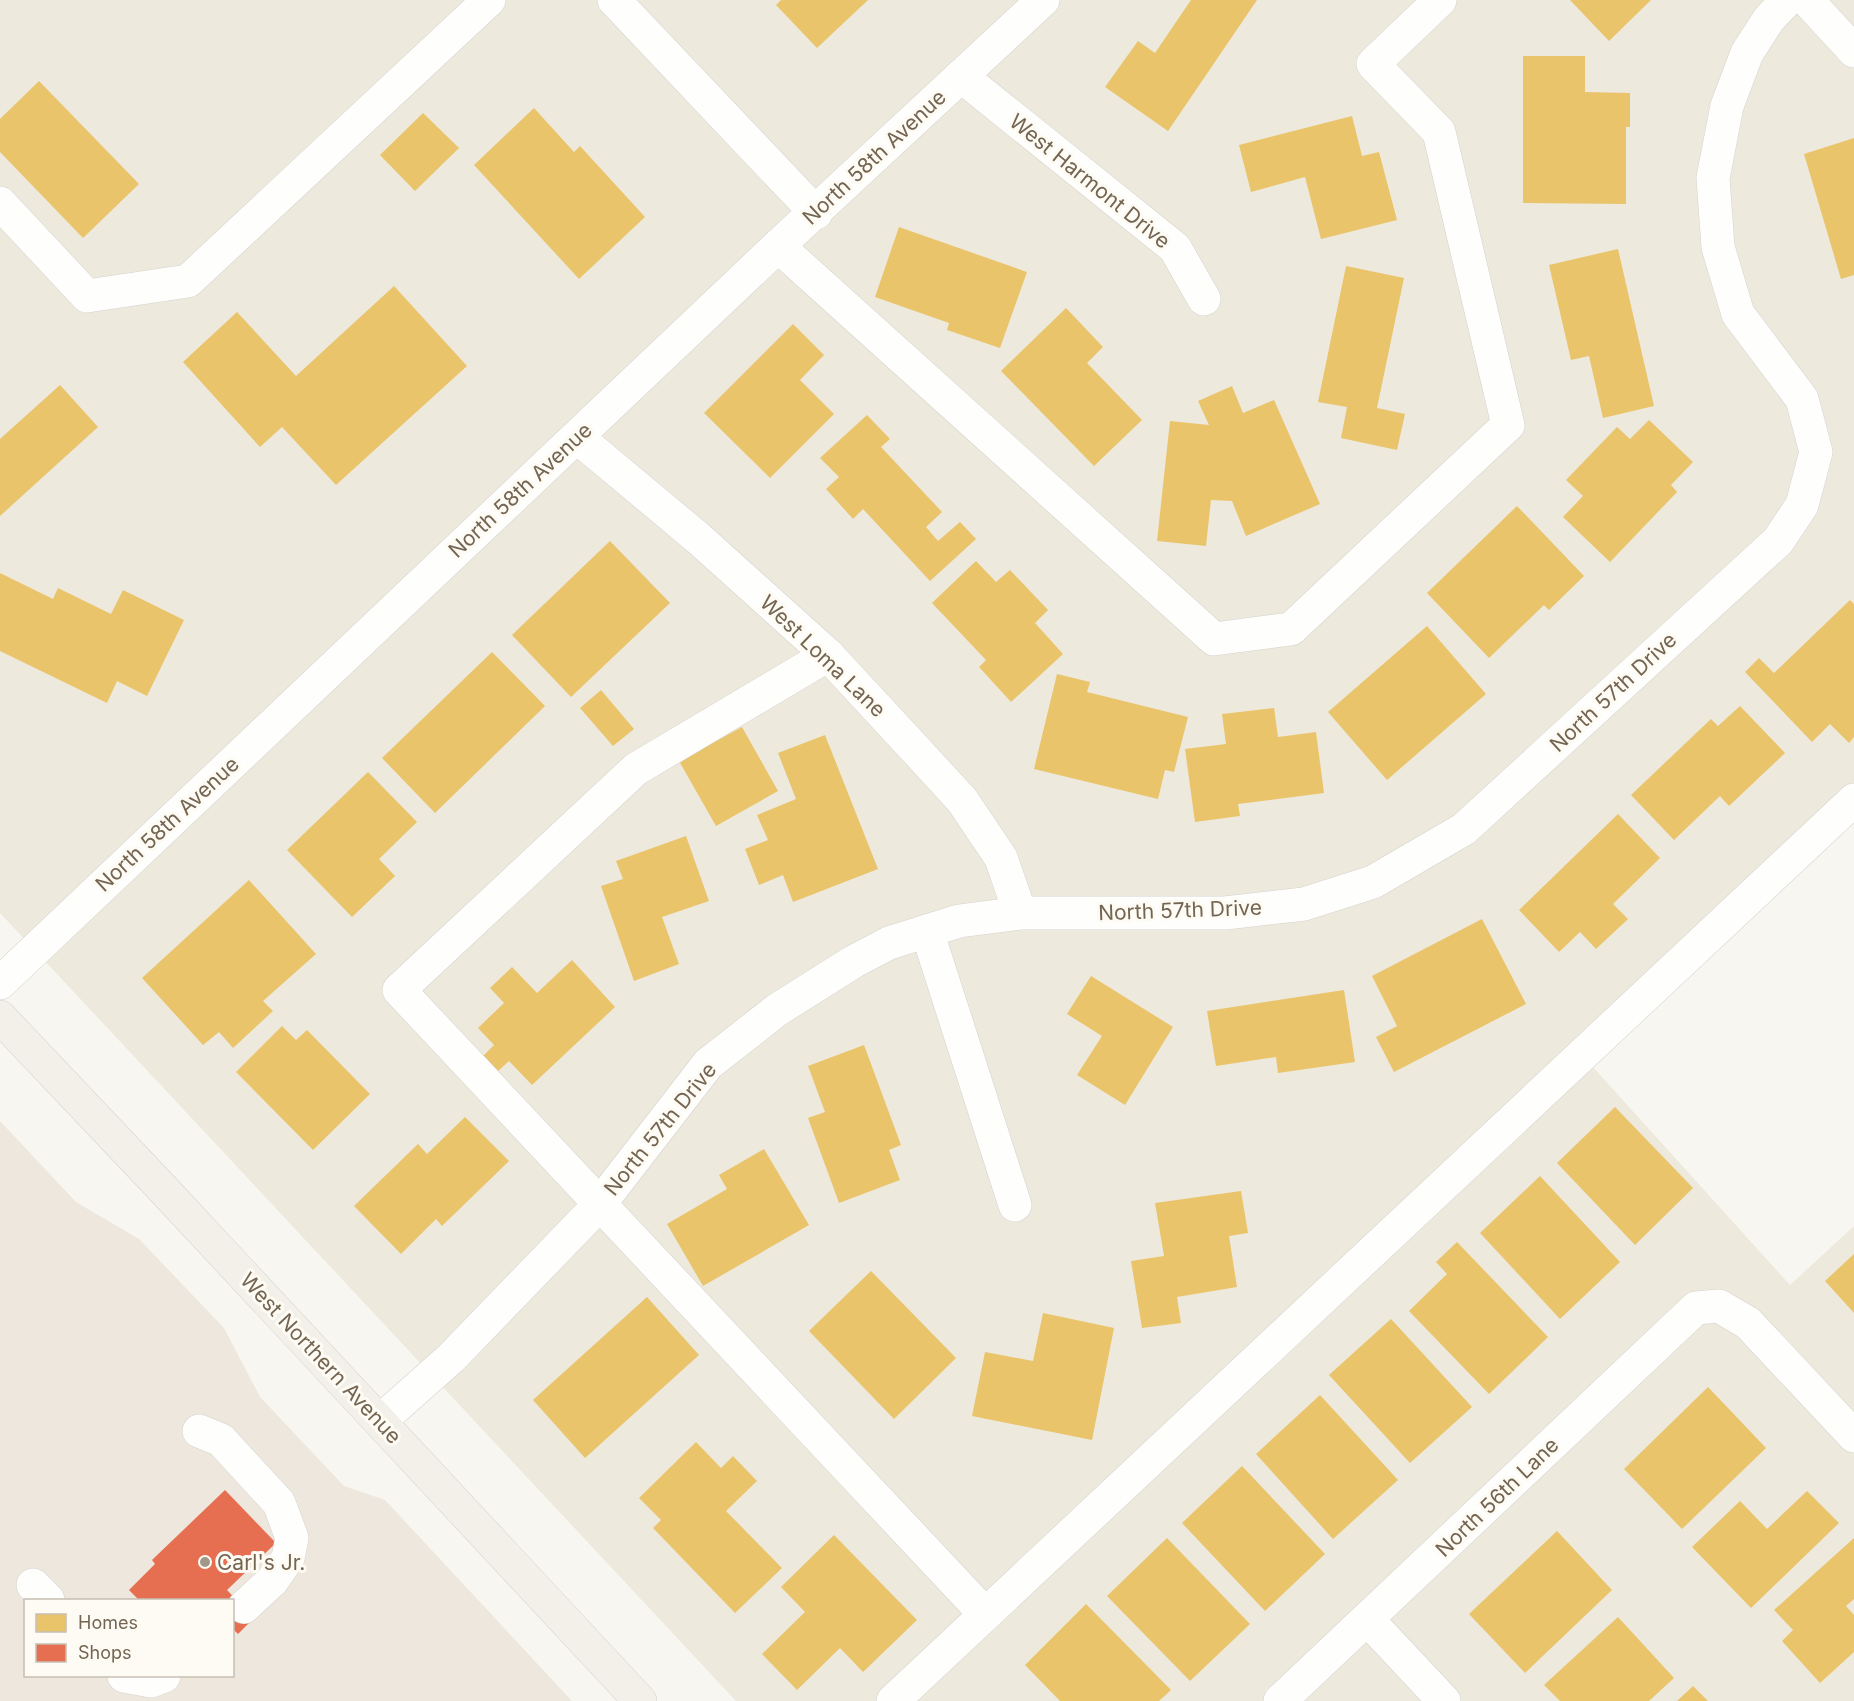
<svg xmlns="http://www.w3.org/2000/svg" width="1854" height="1701" font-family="Inter,sans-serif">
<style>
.residential{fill:#eee9dd}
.commercial{fill:#eee7dd;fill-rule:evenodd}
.homes{fill:#e9c46a}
.shops{fill:#e76f51}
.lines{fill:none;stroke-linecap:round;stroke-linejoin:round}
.minor-casing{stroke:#d6d2cd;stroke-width:34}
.major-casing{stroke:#d6d1ca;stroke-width:34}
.minor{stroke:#fefefd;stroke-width:33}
.major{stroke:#f2f0e8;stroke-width:33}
.poi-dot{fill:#a29889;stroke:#fdfbf4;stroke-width:2}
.labels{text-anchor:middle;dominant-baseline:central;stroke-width:6;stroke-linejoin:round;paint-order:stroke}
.street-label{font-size:21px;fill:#746552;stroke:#fdfbf4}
.poi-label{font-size:21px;fill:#746552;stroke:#fdfbf4;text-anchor:start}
</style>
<rect width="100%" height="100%" fill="#f8f6f0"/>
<!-- residential -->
<polygon class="residential" points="0,0 1854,0 1854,818 1592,1066 1790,1285 1854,1226 1854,1701 736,1701 0,913"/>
<!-- commercial -->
<path class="commercial" d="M0 1121 76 1202 139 1239 224 1328 260 1397 344 1486 385 1500 572 1701H0ZM26 1600H232V1676H26Z"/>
<!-- homes -->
<g class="homes">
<polygon points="781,0 868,0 817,48 776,5"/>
<polygon points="1191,0 1257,0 1168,131 1105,87 1138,41 1155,53"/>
<polygon points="1570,0 1651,0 1609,41"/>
<polygon points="1523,56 1585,56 1585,92 1630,93 1630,127 1626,127 1626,204 1523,203"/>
<polygon points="39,81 139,184 83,238 0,152 0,119"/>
<polygon points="534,108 574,152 580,146 645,217 579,279 474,165"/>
<polygon points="423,113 459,148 415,191 380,155"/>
<polygon points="1352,116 1362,156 1379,152 1397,220 1321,239 1305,177 1251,192 1239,145"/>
<polygon points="1854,138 1854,275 1841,279 1804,154"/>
<polygon points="899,227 1027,272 1000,348 947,330 949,323 875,297"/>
<polygon points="1618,249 1654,406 1603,418 1589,356 1571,360 1549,265"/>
<polygon points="1346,266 1404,278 1377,408 1405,414 1397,450 1341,438 1347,407 1318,402"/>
<polygon points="394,286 467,366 336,485 282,427 260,447 183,362 237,312 296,376"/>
<polygon points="1066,308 1103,347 1087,363 1142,420 1094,466 1001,371"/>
<polygon points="793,324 824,355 800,380 834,414 770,478 704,413"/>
<polygon points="60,385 98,427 0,516 0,439"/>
<polygon points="1232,386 1243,413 1274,400 1320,504 1246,536 1232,501 1211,500 1206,546 1157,541 1170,421 1209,425 1198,401"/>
<polygon points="867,415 890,439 881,447 942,512 926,527 938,541 960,522 976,539 930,581 863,509 853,519 826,489 839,477 820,458"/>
<polygon points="1649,420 1693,462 1671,485 1677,492 1610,562 1563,517 1583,496 1566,480 1617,427 1630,439"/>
<polygon points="1517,506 1584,576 1549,610 1544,605 1489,658 1427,593"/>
<polygon points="610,541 670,603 571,697 512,635"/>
<polygon points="976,561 996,582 1010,570 1048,610 1035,623 1063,654 1011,702 979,667 986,660 932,603"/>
<polygon points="0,573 53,599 58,588 111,614 123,590 184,620 147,696 117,681 107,703 0,651"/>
<polygon points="1850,600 1854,604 1854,737 1849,743 1830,724 1812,742 1745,672 1759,658 1774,673"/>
<polygon points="1427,626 1486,694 1387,780 1328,712"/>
<polygon points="492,652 545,706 435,813 382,758"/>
<polygon points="1057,674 1090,682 1087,692 1188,717 1174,772 1165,770 1158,799 1034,769"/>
<polygon points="601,690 634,729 613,746 580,708"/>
<polygon points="1740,706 1785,753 1729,806 1720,796 1674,840 1631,795 1711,719 1718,726"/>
<polygon points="1274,708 1278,737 1316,732 1324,793 1238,804 1240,816 1195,822 1185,749 1226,744 1222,714"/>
<polygon points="742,727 778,791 716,826 679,761"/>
<polygon points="825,735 878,869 793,902 783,875 759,885 745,849 768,840 757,815 796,799 778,753"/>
<polygon points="368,772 417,822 379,859 395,876 352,917 287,850"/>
<polygon points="1618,814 1660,858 1613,904 1628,919 1596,949 1580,932 1559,952 1519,910"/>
<polygon points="686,836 709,901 662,917 679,964 634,981 601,886 623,879 616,861"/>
<polygon points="249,880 316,954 263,1001 273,1011 233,1048 219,1032 203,1045 142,978"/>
<polygon points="1482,919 1526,1004 1394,1072 1376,1037 1397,1026 1372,976"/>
<polygon points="572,960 615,1007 532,1085 509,1061 496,1073 481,1058 494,1045 478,1028 504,1003 490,988 512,967 537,993"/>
<polygon points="1091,976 1173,1027 1125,1105 1077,1075 1102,1036 1067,1014"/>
<polygon points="1344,990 1355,1062 1278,1073 1276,1057 1216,1066 1207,1011"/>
<polygon points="282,1026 296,1040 307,1030 370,1094 313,1150 236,1072"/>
<polygon points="864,1045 901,1145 889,1150 900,1180 839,1203 808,1118 825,1112 808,1066"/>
<polygon points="1615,1107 1693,1188 1635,1245 1557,1163"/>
<polygon points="465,1117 509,1161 442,1226 436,1219 401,1254 354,1206 418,1144 427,1154"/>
<polygon points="764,1149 809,1225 703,1286 667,1224 727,1189 719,1175"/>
<polygon points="1540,1176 1620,1262 1560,1319 1480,1233"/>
<polygon points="1241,1191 1248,1233 1229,1236 1237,1287 1177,1297 1181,1323 1142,1328 1131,1261 1164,1256 1155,1203"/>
<polygon points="1457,1242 1548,1337 1489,1394 1409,1311 1447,1274 1436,1262"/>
<polygon points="1854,1254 1854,1313 1825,1281"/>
<polygon points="871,1271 956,1358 894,1419 809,1331"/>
<polygon points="647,1297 699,1355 585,1458 533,1400"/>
<polygon points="1043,1313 1114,1328 1092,1440 972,1416 985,1352 1033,1361"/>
<polygon points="1391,1319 1472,1407 1410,1463 1329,1375"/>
<polygon points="1708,1387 1766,1448 1682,1529 1624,1469"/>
<polygon points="1320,1395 1398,1480 1333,1539 1256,1454"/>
<polygon points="696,1442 721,1468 733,1456 757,1481 726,1511 782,1568 735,1613 653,1528 661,1520 639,1498"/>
<polygon points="1242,1466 1325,1554 1265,1611 1182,1523"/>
<polygon points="1807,1491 1839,1523 1751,1608 1692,1547 1740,1501 1767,1529"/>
<polygon points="1557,1531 1612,1590 1525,1673 1469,1614"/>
<polygon points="834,1535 917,1620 863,1672 840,1648 797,1690 762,1654 805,1612 781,1587"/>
<polygon points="1167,1538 1250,1624 1190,1681 1107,1596"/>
<polygon points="1854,1538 1854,1599 1846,1606 1854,1615 1854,1652 1820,1683 1782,1641 1793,1630 1774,1610"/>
<polygon points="1086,1604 1171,1690 1159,1701 1060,1701 1025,1665"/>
<polygon points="1618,1617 1674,1678 1649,1701 1560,1701 1544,1685"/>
<polygon points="1693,1686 1708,1701 1677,1701"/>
</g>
<!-- shops -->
<polygon class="shops" points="225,1490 276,1543 227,1590 254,1618 238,1634 232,1628 232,1600 139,1600 129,1590 155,1564 152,1560"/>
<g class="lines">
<defs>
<g id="minor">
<polyline points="614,0 816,213"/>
<polyline points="1807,0 1854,51"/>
<polyline points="961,76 1175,248 1204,299"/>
<polyline points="0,203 87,296 188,281 489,0"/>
<polyline points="778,246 1214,639 1291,629 1508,425 1439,132 1373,64 1440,0"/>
<polyline points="577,437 698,538 828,655 915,749 962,800 1001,858 1020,913"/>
<polyline points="828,655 636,769 399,990 985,1614"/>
<polyline points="927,931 1015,1205"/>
<polyline points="0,983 778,246 1043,0"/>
<polyline points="380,1421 451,1358 599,1205 708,1064 777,1010 853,962 889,943 959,921 1020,913 1225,913 1304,904 1373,882 1464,829 1778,541 1802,505 1816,452 1802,399 1738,314 1718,247 1713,178 1727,106 1747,53 1769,19 1787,0"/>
<polyline points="199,1431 221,1440 279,1503 292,1538 288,1558 272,1581 244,1607"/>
<polyline points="33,1585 48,1600"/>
<polyline points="1368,1620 1444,1701"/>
<polyline points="124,1676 151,1681 164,1676"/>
<polyline points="893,1701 1854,800"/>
<polyline points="1280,1701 1696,1308 1719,1306 1748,1323 1854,1436"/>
</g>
<polyline id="major" points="0,1017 163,1189 640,1701"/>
</defs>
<!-- minor casing -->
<use href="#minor" class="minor-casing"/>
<!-- major casing -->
<use href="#major" class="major-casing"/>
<!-- minor -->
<use href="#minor" class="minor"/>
<!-- major -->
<use href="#major" class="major"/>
</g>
<!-- markers -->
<circle class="poi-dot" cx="205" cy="1562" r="6"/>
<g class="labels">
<!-- street labels -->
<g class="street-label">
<text transform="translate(874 157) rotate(-43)">North 58th Avenue</text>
<text transform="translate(1090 181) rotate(39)">West Harmont Drive</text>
<text transform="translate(520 490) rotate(-43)">North 58th Avenue</text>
<text transform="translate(823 656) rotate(44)">West Loma Lane</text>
<text transform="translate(1613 692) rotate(-43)">North 57th Drive</text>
<text transform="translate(167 824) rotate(-43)">North 58th Avenue</text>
<text transform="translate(1180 910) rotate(-2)">North 57th Drive</text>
<text transform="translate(660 1129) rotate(-51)">North 57th Drive</text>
<text transform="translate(321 1358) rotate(47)">West Northern Avenue</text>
<text transform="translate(1497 1497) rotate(-44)">North 56th Lane</text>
</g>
<!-- poi labels -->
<g class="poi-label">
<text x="217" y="1562">Carl's Jr.</text>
</g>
</g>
<!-- legend -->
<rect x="24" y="1599" width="210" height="78" fill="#fdfbf4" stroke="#c6bfb3" stroke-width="1.5"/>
<rect x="36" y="1614" width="30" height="18" fill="#e9c46a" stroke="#c6bfb3" stroke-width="1.5"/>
<text x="78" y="1629" font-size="18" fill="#746552">Homes</text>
<rect x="36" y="1644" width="30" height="18" fill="#e76f51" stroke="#c6bfb3" stroke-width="1.5"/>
<text x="78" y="1659" font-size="18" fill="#746552">Shops</text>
</svg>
